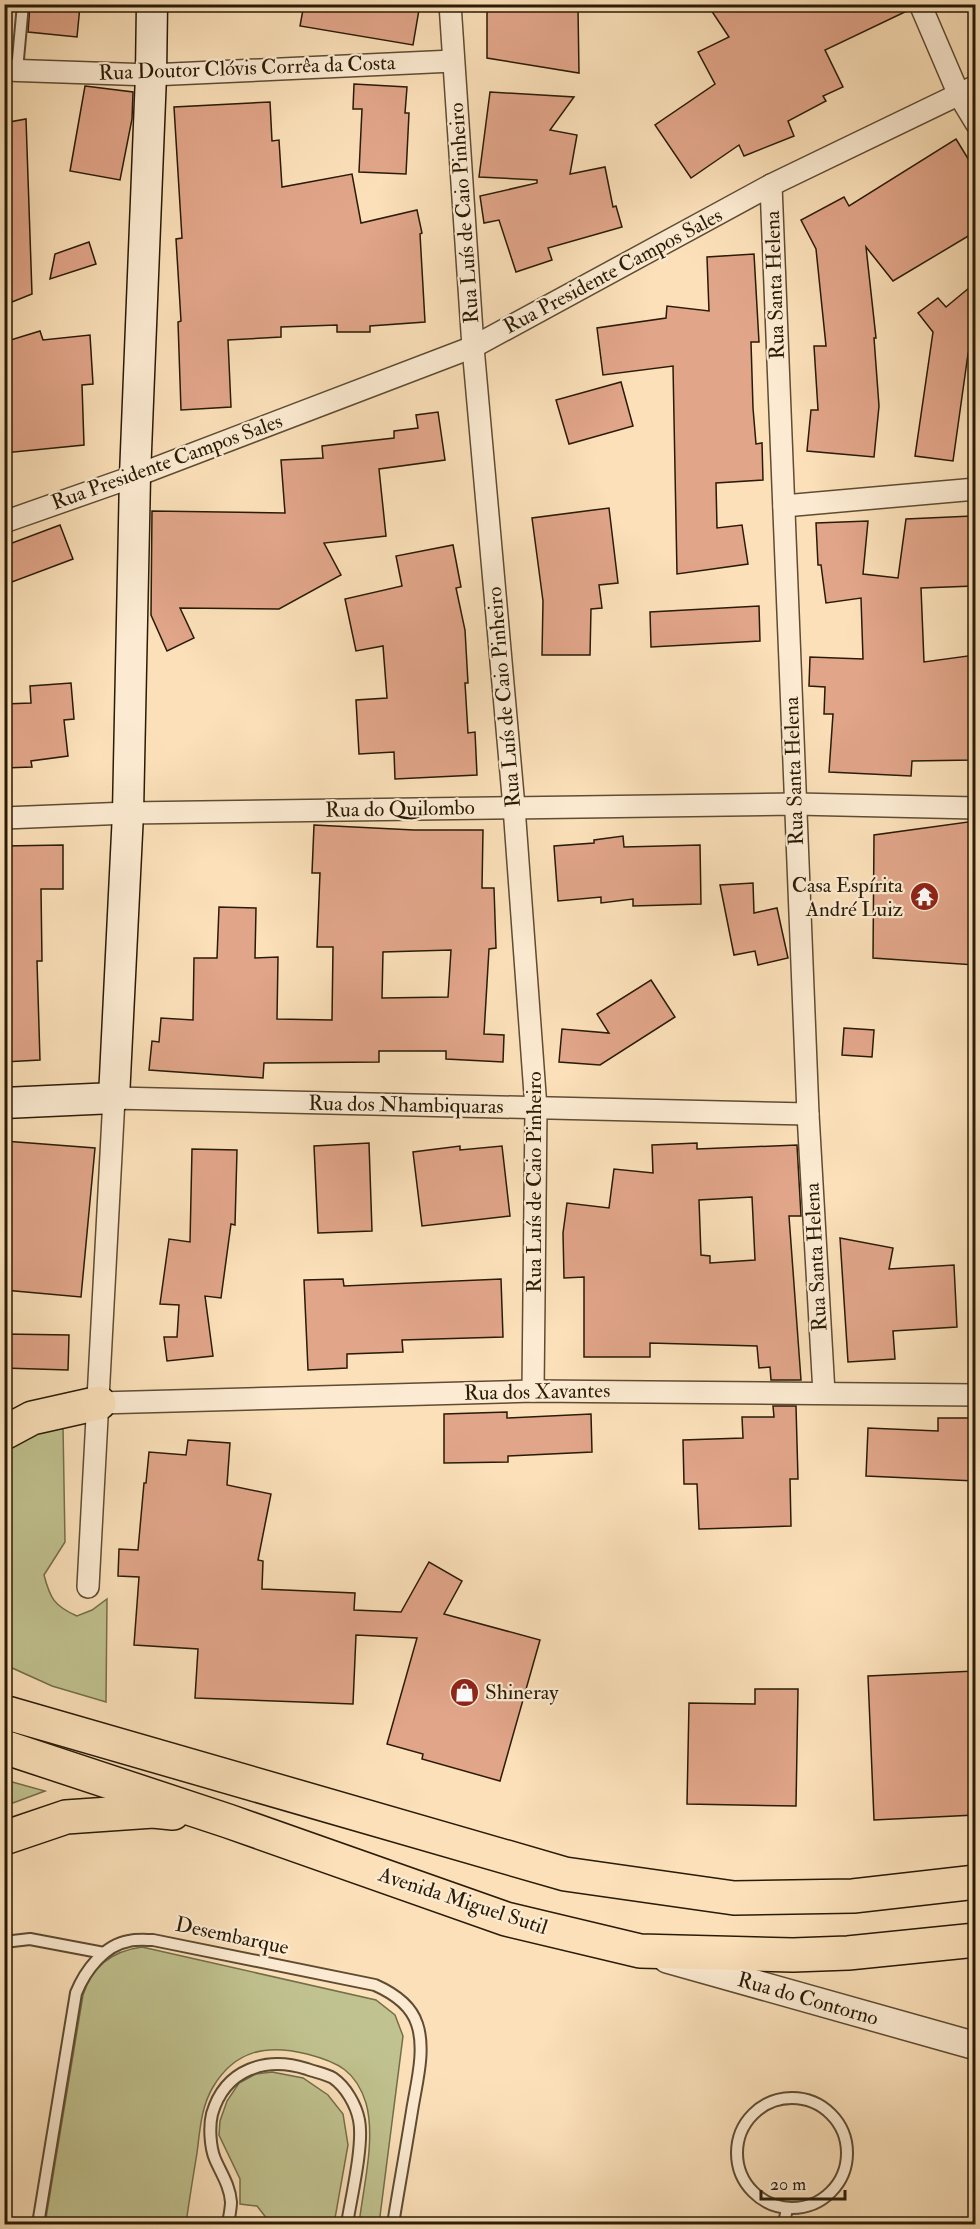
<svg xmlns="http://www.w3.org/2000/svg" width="980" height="2229" font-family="'IM FELL Double Pica',serif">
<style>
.green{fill:#c0c28f;stroke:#746e4a;stroke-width:1.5}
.building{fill:#e1a589;stroke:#291b06;stroke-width:1.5;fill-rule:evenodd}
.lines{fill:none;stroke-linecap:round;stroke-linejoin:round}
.service-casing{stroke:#5e4c33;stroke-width:14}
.minor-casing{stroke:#5e4c33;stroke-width:24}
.tertiary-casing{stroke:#5e4c33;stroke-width:30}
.secondary-casing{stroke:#291b06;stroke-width:33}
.trunk-casing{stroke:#291b06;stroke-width:36}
.service{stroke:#fcebd2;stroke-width:10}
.minor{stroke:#fcebd2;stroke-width:21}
.tertiary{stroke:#fcebd2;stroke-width:27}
.secondary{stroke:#fcebd2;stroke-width:30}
.trunk{stroke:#fbe0b9;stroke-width:33}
.labels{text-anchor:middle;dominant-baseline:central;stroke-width:4.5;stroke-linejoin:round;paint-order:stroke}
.street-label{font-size:21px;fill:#291b06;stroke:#fcebd2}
.poi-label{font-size:21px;fill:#291b06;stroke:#fcebd2;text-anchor:end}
</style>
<rect width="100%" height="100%" fill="#fbe0b9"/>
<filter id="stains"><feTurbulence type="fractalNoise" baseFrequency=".00333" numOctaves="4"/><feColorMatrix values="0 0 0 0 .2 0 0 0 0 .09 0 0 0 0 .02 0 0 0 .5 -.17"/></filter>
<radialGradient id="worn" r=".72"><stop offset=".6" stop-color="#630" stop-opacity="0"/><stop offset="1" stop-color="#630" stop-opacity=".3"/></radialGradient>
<!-- green -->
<g class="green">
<path d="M63 1426 65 1542 44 1575C50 1598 54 1606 77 1616L92 1610 107 1599 106 1702 52 1686 10 1667 5 1662 4 1440Z"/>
<polygon points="5,1780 45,1791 5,1806"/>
<path d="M142 1947 376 2000 395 2015 403 2036 379 2224H359C363 2188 376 2139 366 2103 356 2071 338 2062 307 2054 267 2044 235 2050 213 2087 201 2107 200 2130 197 2153 193 2177 189 2201 186 2224H45L83 1995C92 1966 112 1951 142 1947Z"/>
<polygon points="272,2072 303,2078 328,2095 343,2114 348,2145 334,2224 271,2224 257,2206 240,2204 240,2179 219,2135 220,2121 227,2101 239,2083 256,2074"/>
</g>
<!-- building -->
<g class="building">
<polygon points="30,4 80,6 77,37 28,32"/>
<polygon points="304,4 420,4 413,45 300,26"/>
<polygon points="487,4 533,4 534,9 578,9 579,73 487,58"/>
<polygon points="707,4 908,4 909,10 825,50 843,87 823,96 826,101 788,121 794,136 744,156 739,145 691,178 655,125 715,84 698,52 729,37"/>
<polygon points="354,84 407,87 405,113 409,113 406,174 359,172 362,109 353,109"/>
<polygon points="85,86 133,92 132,119 120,180 70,171"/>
<polygon points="490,92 574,97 550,130 577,135 570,174 605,167 613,207 616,206 622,227 548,248 552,260 516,272 499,220 484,223 480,196 537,183 537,180 479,177"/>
<polygon points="270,102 272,141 279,140 282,187 352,174 361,223 417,210 422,233 420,234 425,322 370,326 370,332 337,332 337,325 281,327 281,337 228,340 231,407 181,410 178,322 181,321 176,239 182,238 174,107"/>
<polygon points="26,119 32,294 12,302 4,281 4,123"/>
<polygon points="956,139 975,170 975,232 893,281 866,247 876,338 874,338 879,406 874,457 807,451 811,410 818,410 814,346 826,346 816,249 801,220 844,197 849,206"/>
<polygon points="89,242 96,264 50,279 55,254"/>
<polygon points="754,254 759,342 751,342 753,408 756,444 762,443 763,480 716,483 717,528 742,525 748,564 677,574 673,366 603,375 597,328 666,318 667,306 709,311 707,257"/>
<polygon points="975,283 975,364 968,354 953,461 915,456 933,332 918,313 938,298 946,307"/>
<polygon points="40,331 43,340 90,335 93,384 82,385 84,445 4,453 4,342"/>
<polygon points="621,382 633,426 569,444 556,400"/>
<polygon points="438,412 445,460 379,469 386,536 324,543 341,575 279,609 180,608 194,638 167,651 151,615 152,511 285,513 281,460 323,458 322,446 394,438 394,431 418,428 416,415"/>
<polygon points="609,508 618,583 599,585 602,608 591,609 590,655 542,655 543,601 532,518"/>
<polygon points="972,516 974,586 921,588 924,662 975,655 975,689 972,689 973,760 912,761 911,776 829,772 833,714 824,714 825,687 809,686 810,657 863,659 861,598 826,603 821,565 818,565 816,523 868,521 863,574 898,578 906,519"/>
<polygon points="60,525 73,559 4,585 4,546"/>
<polygon points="453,545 461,587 456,588 465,630 468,683 465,683 468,733 475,732 477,775 395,779 394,752 359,754 356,700 387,698 383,646 356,651 345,599 402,586 396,556"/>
<polygon points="759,606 760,641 651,647 650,612"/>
<polygon points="71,683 74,719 64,720 68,756 31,761 32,767 4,768 4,704 31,703 30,686"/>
<polygon points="975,821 975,965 873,958 874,835"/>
<path d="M314 825 414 830H483L482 888H494L496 948 489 949 484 1034 504 1035 503 1062 446 1059V1051H379V1062L264 1063 263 1078 149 1070 152 1041 159 1042 161 1018 193 1020 194 958H217L219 907 256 908 255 958 278 957 277 1019 332 1020 333 947H317L320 873H312ZM451 950 448 997 382 998 383 952Z"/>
<polygon points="623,836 624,847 700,845 701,904 633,906 633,899 601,903 601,897 558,901 554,846 594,843 594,840"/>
<polygon points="63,845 63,889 41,889 42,961 37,961 40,1060 4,1062 4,846"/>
<polygon points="753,883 754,913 777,908 788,958 758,965 755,951 734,955 720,885"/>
<polygon points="651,980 675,1017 600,1065 559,1062 562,1029 609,1033 597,1014"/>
<polygon points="844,1028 874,1030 872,1057 842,1055"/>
<polygon points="4,1141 95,1148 81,1297 4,1290"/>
<polygon points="369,1143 372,1231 318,1233 314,1146"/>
<path d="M697 1143V1149L797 1145 801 1216H789L801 1380H771L770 1367 759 1368 757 1346 650 1343V1357H584V1277L564 1278 563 1233 567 1203 609 1208 614 1169 653 1173 652 1145ZM752 1197 755 1260 710 1263V1256L701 1255 699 1200Z"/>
<polygon points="460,1146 460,1150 502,1146 510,1216 422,1226 413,1152"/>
<polygon points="192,1149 237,1150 235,1225 231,1224 221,1298 205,1296 213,1356 167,1361 164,1337 177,1337 179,1305 160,1304 169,1239 190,1242"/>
<polygon points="840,1238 893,1248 889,1269 954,1265 957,1327 893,1331 895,1359 848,1362"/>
<polygon points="343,1279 344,1286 501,1279 503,1337 402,1340 403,1352 347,1354 347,1368 308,1370 304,1280"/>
<polygon points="4,1334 69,1335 68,1370 4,1368"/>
<polygon points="773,1406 796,1406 798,1479 790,1479 791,1526 699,1529 697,1484 684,1484 683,1440 743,1438 742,1417 774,1417"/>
<polygon points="507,1412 507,1418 591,1414 592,1452 508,1456 508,1462 444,1463 444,1414"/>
<polygon points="938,1418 975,1418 975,1481 866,1476 868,1428 938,1431"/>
<polygon points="188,1440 230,1443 227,1485 271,1494 258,1560 263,1561 262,1589 355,1593 354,1610 401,1612 429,1562 462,1581 444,1614 540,1640 500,1781 422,1759 423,1754 387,1744 417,1638 356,1635 353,1704 195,1698 198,1649 134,1645 139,1577 118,1576 119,1549 138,1550 144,1483 146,1483 149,1452 186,1455"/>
<polygon points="975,1671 975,1815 874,1820 868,1676"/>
<polygon points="755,1689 798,1689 796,1806 687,1804 689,1703 755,1704"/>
</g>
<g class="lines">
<defs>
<g id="service">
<polyline points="17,70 23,4"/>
<polyline points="4,1942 30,1939 104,1953"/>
<circle cx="792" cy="2153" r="55"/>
<path d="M38 2224 76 1993C85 1971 104 1945 129 1941 137 1939 146 1940 153 1940L375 1985C393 1993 411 2005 417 2024 426 2050 416 2085 412 2111 406 2149 399 2187 393 2224"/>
<path d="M228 2224C229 2217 231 2209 231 2202 230 2186 221 2173 215 2159 210 2147 209 2126 212 2114 225 2069 266 2056 307 2069 315 2072 326 2074 333 2078 346 2087 356 2105 359 2120 364 2144 351 2198 347 2224"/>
<polyline points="784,2224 787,2208"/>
</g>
<g id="minor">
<polyline points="450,4 473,347 514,807 536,1108 533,1391"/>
<polyline points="920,4 959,95 976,123"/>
<polyline points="4,70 151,75 453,61"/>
<polyline points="771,185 808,1114 824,1393"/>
<polyline points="784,506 976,489"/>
<polyline points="4,522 135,476 473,347 771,185 976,86"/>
<polyline points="4,818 128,813 796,804 976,808"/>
<polyline points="99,1403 533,1391 976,1395"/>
<polyline points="88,1587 114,1098 808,1114"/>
</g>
<polyline id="tertiary" points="667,1959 976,2046"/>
<polyline id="secondary" points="4,1103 114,1098 128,813 135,476 151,75 152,4"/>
<g id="trunk">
<polyline points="4,1433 32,1418 99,1403"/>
<polyline points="4,1712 565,1874 734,1898 853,1896 976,1882"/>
<polyline points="4,1747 228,1821 506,1919 640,1951 793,1955 848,1953 976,1940"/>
<polyline points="4,1838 66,1817 153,1811 173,1813"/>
</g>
</defs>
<!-- service casing -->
<use href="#service" class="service-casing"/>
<!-- minor casing -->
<use href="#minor" class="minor-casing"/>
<!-- tertiary casing -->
<use href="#tertiary" class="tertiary-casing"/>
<!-- secondary casing -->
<use href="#secondary" class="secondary-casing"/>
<!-- trunk casing -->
<use href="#trunk" class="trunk-casing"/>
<!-- service -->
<use href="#service" class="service"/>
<!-- minor -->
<use href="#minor" class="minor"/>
<!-- tertiary -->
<use href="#tertiary" class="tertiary"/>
<!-- secondary -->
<use href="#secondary" class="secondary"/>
<!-- trunk -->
<use href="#trunk" class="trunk"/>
</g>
<!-- icons -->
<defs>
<symbol id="temple-disc" viewBox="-11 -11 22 22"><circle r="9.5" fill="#8f2418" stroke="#fcebd2"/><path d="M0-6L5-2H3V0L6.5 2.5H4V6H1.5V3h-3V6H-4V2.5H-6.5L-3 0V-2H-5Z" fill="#fff"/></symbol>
<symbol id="shop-disc" viewBox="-11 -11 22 22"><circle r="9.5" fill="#8f2418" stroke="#fcebd2"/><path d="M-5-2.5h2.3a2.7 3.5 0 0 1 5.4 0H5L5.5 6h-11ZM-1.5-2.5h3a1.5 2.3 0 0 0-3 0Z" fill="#fff"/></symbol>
</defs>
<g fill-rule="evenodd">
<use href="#temple-disc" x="908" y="880" width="33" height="33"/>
<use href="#shop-disc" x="448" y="1676" width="33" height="33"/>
</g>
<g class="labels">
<!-- street labels -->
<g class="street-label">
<text transform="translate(247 68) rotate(-2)">Rua Doutor Clóvis Corrêa da Costa</text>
<text transform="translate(464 213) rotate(-94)">Rua Luís de Caio Pinheiro</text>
<text transform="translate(613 271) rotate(-28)">Rua Presidente Campos Sales</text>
<text transform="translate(775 285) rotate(-92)">Rua Santa Helena</text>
<text transform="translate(167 462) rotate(-20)">Rua Presidente Campos Sales</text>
<text transform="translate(504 697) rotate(-95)">Rua Luís de Caio Pinheiro</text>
<text transform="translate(794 771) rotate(-92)">Rua Santa Helena</text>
<text transform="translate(400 809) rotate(-1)">Rua do Quilombo</text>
<text transform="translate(406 1105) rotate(1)">Rua dos Nhambiquaras</text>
<text transform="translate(534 1182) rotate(-90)">Rua Luís de Caio Pinheiro</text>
<text transform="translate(816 1257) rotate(-93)">Rua Santa Helena</text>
<text transform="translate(537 1392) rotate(-1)">Rua dos Xavantes</text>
<text transform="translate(463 1901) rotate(18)">Avenida Miguel Sutil</text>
<text transform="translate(232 1936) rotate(12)">Desembarque</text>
<text transform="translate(808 1999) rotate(16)">Rua do Contorno</text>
</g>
<!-- poi labels -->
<g class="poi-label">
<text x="903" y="885">Casa Espírita<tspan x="903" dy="24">André Luiz</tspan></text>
<text x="485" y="1692" text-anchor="start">Shineray</text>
</g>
</g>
<!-- margin -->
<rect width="980" height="2229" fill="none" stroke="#fbe0b9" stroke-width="24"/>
<rect x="6" y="6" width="968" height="2217" fill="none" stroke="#291b06" stroke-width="3"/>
<rect x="12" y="12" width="956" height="2205" fill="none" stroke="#291b06" stroke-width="1.5"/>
<!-- scale -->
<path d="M761 2190v9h84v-9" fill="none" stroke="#291b06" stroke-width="3"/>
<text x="770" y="2190" font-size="18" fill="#291b06" stroke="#fcebd2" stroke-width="4.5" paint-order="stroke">20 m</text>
<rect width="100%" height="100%" filter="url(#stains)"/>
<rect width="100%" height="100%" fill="url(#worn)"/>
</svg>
